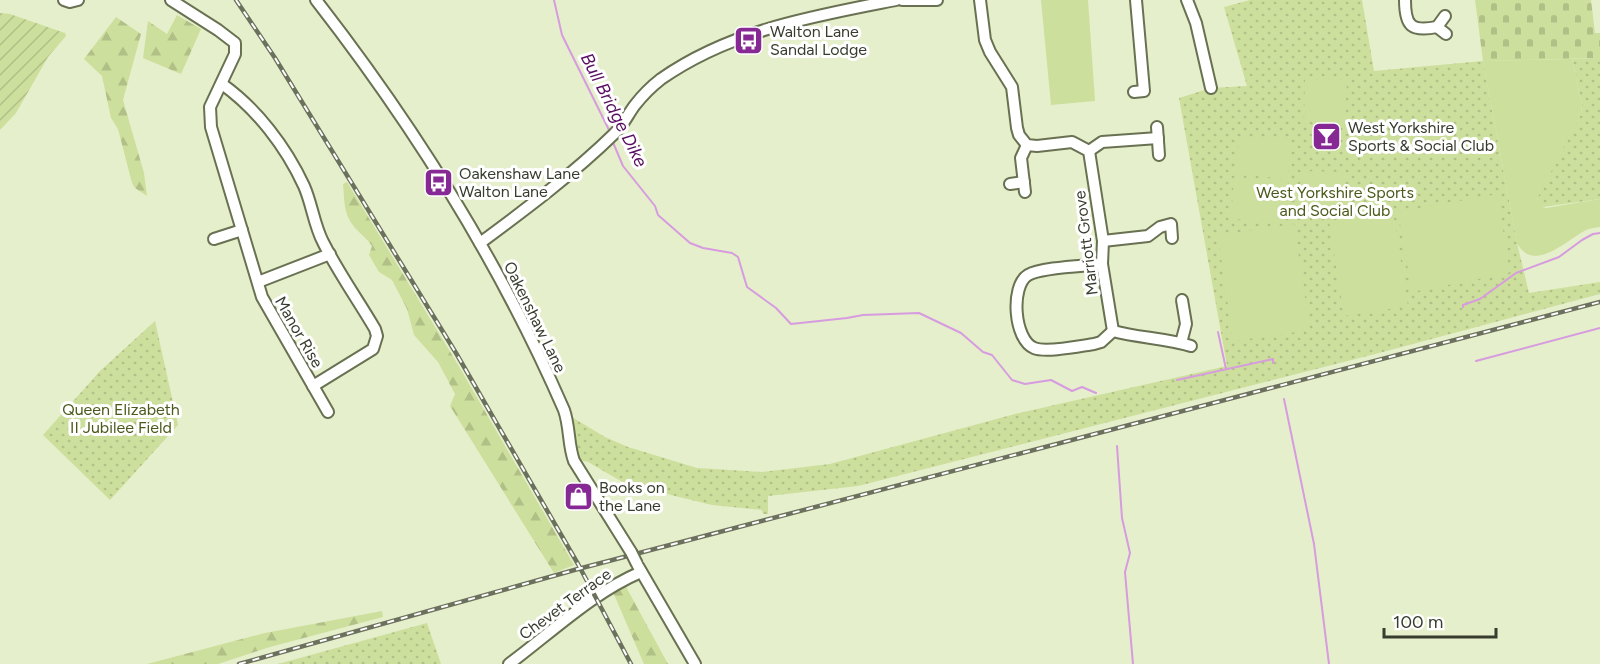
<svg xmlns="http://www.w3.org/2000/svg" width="1600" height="664" font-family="Figtree,sans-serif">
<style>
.grass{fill:url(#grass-dots)}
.forest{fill:url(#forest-firs)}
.cemetery{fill:url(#cemetery-stones)}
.garden{fill:url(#garden-furrows)}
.pitch{fill:#cddf9c}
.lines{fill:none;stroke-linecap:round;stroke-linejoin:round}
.stream{stroke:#d79be0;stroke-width:2}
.minor-casing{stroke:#687151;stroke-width:14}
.minor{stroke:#fff;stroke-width:10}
.rail-casing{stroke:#6b715d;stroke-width:4.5}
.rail{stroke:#fff;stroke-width:2;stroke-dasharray:7;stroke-linecap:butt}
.minor-bridge-casing{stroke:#687151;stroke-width:14;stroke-linecap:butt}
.minor-bridge{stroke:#fff;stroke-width:10}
.labels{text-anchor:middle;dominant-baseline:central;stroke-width:6;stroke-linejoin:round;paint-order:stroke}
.poi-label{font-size:16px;fill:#383c2e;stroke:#fff;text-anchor:start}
.park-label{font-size:16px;fill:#4c591b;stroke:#fff}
.street-label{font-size:16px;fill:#383c2e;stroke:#fff}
.water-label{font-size:18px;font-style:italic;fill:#580e62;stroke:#fff}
</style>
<defs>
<pattern id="grass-dots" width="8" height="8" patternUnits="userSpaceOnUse" patternTransform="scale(1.5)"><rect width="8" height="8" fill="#cddf9c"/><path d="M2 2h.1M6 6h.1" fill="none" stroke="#b1c087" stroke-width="1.8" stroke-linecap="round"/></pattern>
<pattern id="forest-firs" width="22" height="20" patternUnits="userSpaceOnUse" patternTransform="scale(1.5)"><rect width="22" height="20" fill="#cddf9c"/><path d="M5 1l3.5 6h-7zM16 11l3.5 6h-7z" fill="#b1c087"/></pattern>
<pattern id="cemetery-stones" width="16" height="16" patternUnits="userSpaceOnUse" patternTransform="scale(1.5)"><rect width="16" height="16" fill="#cddf9c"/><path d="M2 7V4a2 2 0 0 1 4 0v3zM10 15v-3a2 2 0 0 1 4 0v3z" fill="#b1c087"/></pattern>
<pattern id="garden-furrows" width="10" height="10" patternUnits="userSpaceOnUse" patternTransform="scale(1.5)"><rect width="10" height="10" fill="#cddf9c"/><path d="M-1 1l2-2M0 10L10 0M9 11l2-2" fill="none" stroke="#b1c087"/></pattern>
</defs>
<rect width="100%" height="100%" fill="#e5efcb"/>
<!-- grass -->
<g class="grass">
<polygon points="1250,0 1362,0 1374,71 1483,61 1517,243 1529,293 1600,282 1600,294 1383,352 858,486 768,496 768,514 763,514 762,510 712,505 626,484 588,462 579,460 575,447 570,416 605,437 628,447 697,468 762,472 830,464 1015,414 1227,366 1179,98 1211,88 1247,86 1224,7"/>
<polygon points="1600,58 1600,199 1543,207 1537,201 1538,194 1581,114 1582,105 1572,59"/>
<polygon points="155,321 178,425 110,500 43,435 100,371"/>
<polygon points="427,623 441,664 278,664"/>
</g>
<!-- forest -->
<g class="forest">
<polygon points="177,15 201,29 181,74 143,58 148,21 167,34"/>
<polygon points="116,17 141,34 123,100 144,173 147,196 135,188 132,183 118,129 111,118 102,76 84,59"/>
<path d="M347 182 457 363 574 565 554 573 450 406 455 394 438 362 414 335 407 309 392 280 379 272 369 255 372 246C368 240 364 237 359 232 343 216 345 205 343 184Z"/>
<polygon points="625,585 668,664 644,664 613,592"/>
<polygon points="382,611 383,617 270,647 218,664 147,664 265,633"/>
</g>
<!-- cemetery -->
<polygon class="cemetery" points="1475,0 1591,0 1595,33 1600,33 1600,58 1483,61"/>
<!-- garden -->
<polygon class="garden" points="0,13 10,14 65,33 66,36 48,57 16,113 0,130"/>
<!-- pitch -->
<g class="pitch">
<polygon points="1041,0 1088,0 1095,101 1051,105"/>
<path d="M1572 59 1582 105 1581 114 1537 199 1543 207 1546 208 1600 199V227C1595 228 1590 228 1586 230 1567 240 1533 274 1517 243L1483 61Z"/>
<polygon points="1305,80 1347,80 1345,123 1304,122"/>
<polygon points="1239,137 1290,139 1288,179 1236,174"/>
<polygon points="1301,171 1344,172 1341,213 1300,212"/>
<polygon points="1234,177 1288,181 1285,222 1231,219"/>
<polygon points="1498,194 1509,273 1412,292 1398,212"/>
<polygon points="1393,211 1408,306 1344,316 1329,221"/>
<polygon points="1294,224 1310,330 1233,341 1218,235"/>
</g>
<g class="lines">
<!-- stream -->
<g class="stream">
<polyline points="554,0 562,35 610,132"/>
<polyline points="612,140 623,166 655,206 658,215 690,243 703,248 732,253 738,257 747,287 776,308 791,324 847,318 863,315 919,313 961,333 983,352 992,355 1012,380 1025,384 1051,380 1072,391 1082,387 1096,393"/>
<polyline points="1463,307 1463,305 1480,299 1516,273 1559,257 1582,240 1593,234 1600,233"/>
<polyline points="1218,332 1226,369"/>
<polyline points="1476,361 1600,328"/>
<polyline points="1177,380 1273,359 1273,363"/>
<polyline points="1284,399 1314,544 1329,664"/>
<polyline points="1117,446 1122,518 1130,553 1125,572 1133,664"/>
</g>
<defs>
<g id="minor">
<polyline points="64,0 70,2 78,0"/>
<polyline points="171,0 218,30 235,43 235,54 210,107 211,127 262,297 328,412"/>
<path d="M316 0C414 126 500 263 564 410 570 427 568 445 574 461L631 552"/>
<polyline points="902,0 937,0"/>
<polyline points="980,0 985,40 990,52 1012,87 1017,128 1019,135 1027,145 1037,146 1072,142 1089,151 1103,241 1102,264 1113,331"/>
<polyline points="1187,0 1196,23 1211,88"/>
<path d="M1405 0C1405 26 1411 32 1437 27"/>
<polyline points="1445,16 1437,27 1446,34"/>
<path d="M222 84C257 109 286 147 304 186 312 204 314 225 323 242 338 272 358 300 375 329L377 336 373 349 313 386"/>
<polyline points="1134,92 1144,91 1136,0"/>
<polyline points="1157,127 1159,155"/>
<polyline points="1089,151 1102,142 1158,138"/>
<polyline points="1010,184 1024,182"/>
<polyline points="1025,192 1021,158 1027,145"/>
<polyline points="214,239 242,230"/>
<polyline points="1103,241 1148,236 1160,227 1171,224 1172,238"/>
<path d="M480 243C526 209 573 174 614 134 623 126 628 114 635 105 642 96 652 86 661 79 731 30 814 16 896 0"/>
<path d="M1102 264C1085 266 1041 267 1028 275 1010 286 1014 340 1034 348 1046 353 1080 346 1094 344L1101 342 1113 331"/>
<polyline points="258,282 330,254"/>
<path d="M1113 331C1139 338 1165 338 1191 346"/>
<polyline points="1181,343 1186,324 1182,300"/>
<polyline points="638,566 695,664"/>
<path d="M509 664C552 632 592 593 641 572"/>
</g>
</defs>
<!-- minor casing -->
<use href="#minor" class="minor-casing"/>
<!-- minor -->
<use href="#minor" class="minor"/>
<defs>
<g id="rail">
<polyline points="236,0 275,58 456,353 578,564 631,664"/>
<polyline points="239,664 578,569 1600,302"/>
</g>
</defs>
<!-- rail casing -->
<use href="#rail" class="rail-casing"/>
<!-- rail -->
<use href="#rail" class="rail"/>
<defs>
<polyline id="minor-bridge" points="631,552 637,564"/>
</defs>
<!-- minor-bridge casing -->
<use href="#minor-bridge" class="minor-bridge-casing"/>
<!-- minor-bridge -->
<use href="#minor-bridge" class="minor-bridge"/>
</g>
<!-- icons -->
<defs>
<symbol id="bus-square" viewBox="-11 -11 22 22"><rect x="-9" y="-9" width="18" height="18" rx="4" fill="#872994" stroke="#fff"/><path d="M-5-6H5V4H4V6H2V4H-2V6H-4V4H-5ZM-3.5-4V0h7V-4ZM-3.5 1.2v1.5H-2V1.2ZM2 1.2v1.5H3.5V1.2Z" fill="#fff"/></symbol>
<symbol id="bar-square" viewBox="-11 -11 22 22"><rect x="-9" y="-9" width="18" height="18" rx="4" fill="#872994" stroke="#fff"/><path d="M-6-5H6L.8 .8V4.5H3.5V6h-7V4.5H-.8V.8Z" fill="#fff"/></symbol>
<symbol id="shop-square" viewBox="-11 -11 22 22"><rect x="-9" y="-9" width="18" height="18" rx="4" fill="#872994" stroke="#fff"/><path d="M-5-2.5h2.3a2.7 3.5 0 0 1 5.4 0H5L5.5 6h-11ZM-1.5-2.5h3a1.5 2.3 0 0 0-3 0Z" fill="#fff"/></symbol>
</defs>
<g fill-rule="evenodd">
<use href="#bus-square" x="732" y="24" width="33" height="33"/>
<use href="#bar-square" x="1310" y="120" width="33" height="33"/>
<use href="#bus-square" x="422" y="166" width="33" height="33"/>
<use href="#shop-square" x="562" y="480" width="33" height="33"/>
</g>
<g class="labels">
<!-- poi labels -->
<g class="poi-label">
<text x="770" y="31">Walton Lane<tspan x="770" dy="18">Sandal Lodge</tspan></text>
<text x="1348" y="127">West Yorkshire<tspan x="1348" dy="18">Sports &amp; Social Club</tspan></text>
<text x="459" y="173">Oakenshaw Lane<tspan x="459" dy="18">Walton Lane</tspan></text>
<text x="599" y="487">Books on<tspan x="599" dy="18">the Lane</tspan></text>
</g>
<!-- park labels -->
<g class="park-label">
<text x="1335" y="192">West Yorkshire Sports<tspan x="1335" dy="18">and Social Club</tspan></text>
<text x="121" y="409">Queen Elizabeth<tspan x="121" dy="18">II Jubilee Field</tspan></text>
</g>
<!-- street labels -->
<g class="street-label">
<text transform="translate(1086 243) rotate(-97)">Marriott Grove</text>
<text transform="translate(535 317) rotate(64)">Oakenshaw Lane</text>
<text transform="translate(299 332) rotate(60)">Manor Rise</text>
<text transform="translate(565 604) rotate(-36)">Chevet Terrace</text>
</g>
<!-- water labels -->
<g class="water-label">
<text transform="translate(614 110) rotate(63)">Bull Bridge Dike</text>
</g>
</g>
<!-- scale -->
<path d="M1384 628v9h112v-9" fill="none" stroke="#383c2e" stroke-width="3"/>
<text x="1393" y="628" font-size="18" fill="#383c2e" stroke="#ffffff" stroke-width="4.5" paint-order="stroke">100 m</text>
</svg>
